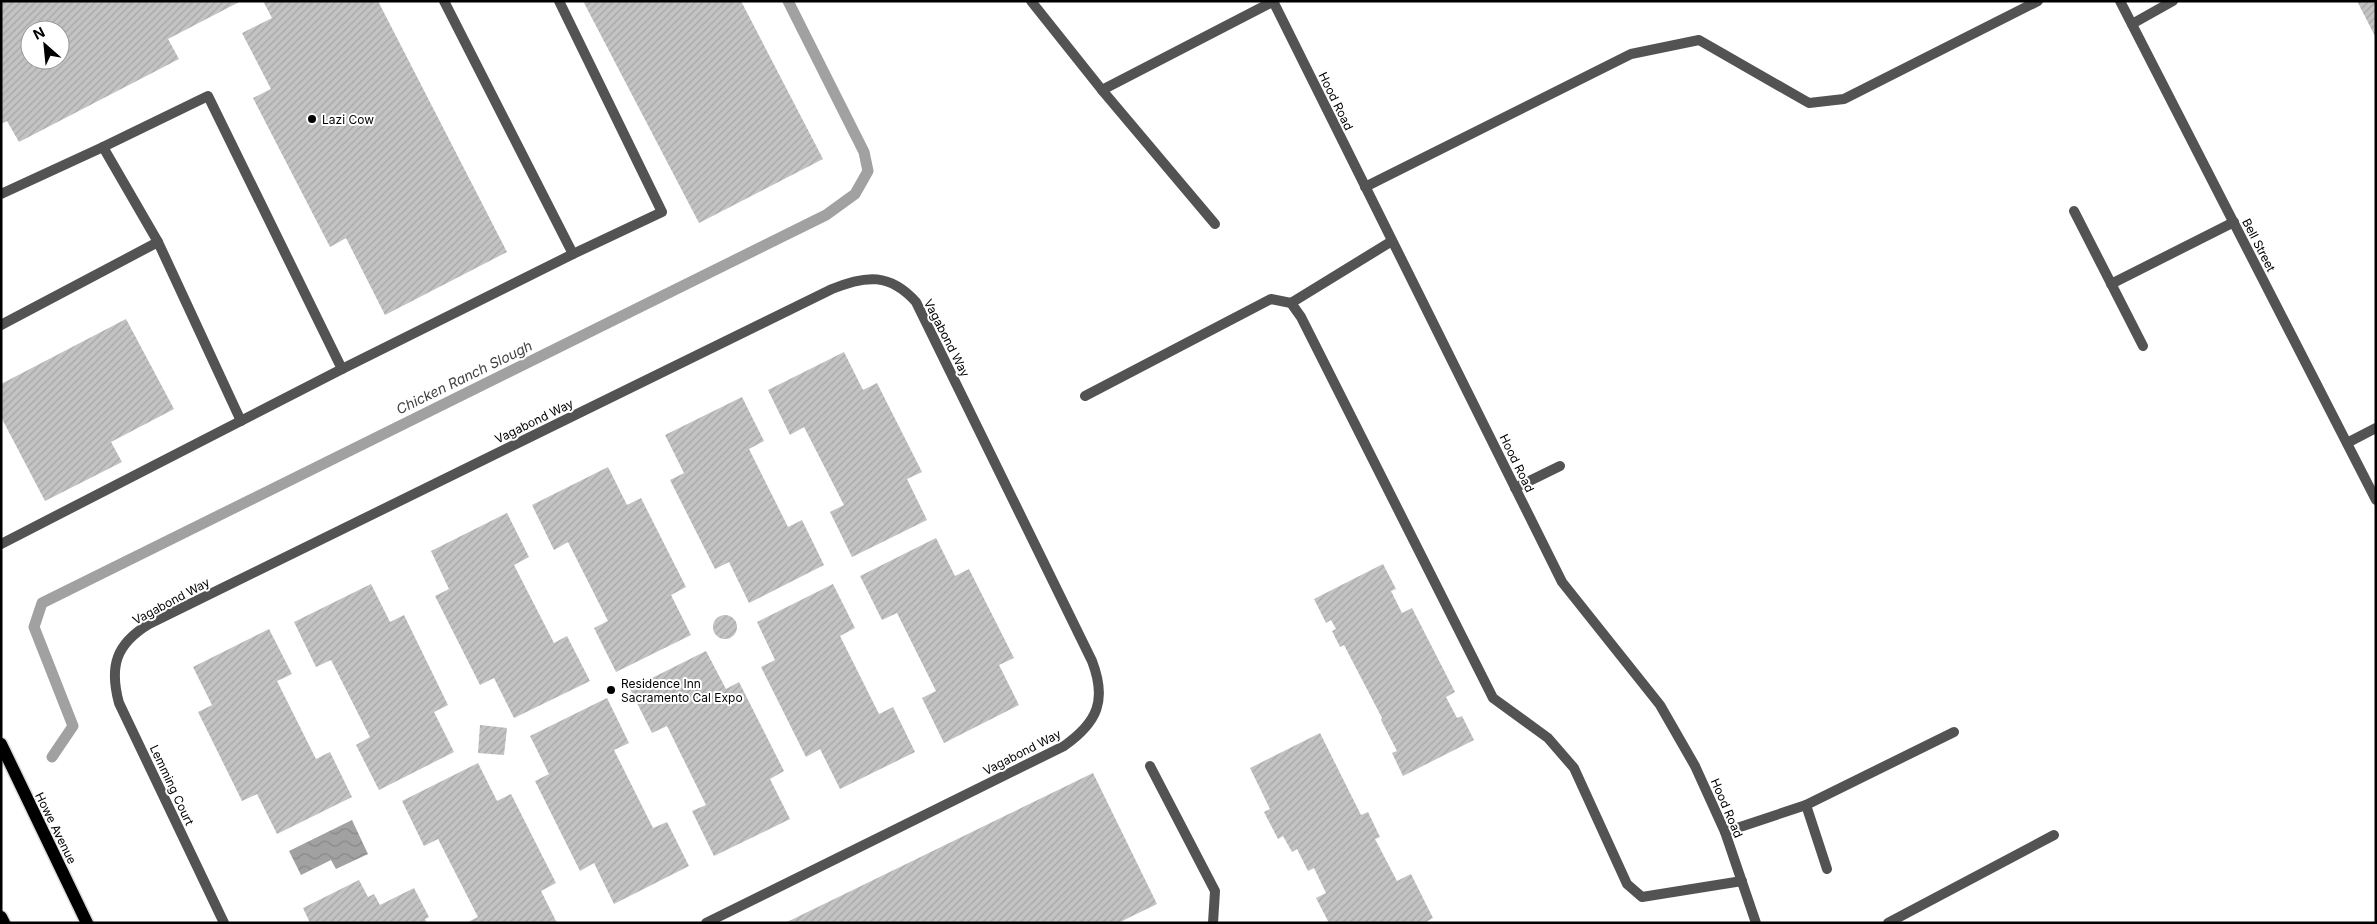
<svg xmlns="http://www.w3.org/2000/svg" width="2377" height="924" font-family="Inter,sans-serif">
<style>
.water{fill:url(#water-waves)}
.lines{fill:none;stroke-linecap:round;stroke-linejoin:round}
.stream{stroke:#a1a1a1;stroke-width:11}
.building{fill:url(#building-hatch);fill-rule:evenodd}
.primary-casing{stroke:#dbdbdb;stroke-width:15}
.service{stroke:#535353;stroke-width:10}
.minor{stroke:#535353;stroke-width:10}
.tertiary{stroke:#535353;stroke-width:10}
.primary{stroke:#000;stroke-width:12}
.poi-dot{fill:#000;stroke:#fff;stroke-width:2}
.labels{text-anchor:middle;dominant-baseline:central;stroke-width:4;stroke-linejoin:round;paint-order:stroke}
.street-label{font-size:12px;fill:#000;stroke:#fff}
.poi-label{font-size:12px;fill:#000;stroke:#fff;text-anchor:start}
.water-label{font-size:14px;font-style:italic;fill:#424242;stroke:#fff}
</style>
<defs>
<pattern id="water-waves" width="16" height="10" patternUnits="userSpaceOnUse" patternTransform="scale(1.25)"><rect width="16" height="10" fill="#a1a1a1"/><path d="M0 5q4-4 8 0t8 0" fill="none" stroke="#898989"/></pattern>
<pattern id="building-hatch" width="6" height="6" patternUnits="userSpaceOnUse" patternTransform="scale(1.25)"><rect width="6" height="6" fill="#c3c3c3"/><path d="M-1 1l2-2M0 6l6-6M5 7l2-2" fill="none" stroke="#a6a6a6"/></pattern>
</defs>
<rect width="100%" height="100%" fill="#fff"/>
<!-- water -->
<polygon class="water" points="352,820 368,854 336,869 331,860 301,875 289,851"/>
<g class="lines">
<!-- stream -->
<polyline class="stream" points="52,757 73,726 34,627 42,603 826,215 855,194 868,171 864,152 788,1"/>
</g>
<!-- building -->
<g class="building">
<path d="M1 1H241L168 39 179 59 19 142 7 121 1 124ZM30 30H60V60H30Z"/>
<polygon points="263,1 378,1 507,252 385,315 346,238 330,247 253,98 271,89 242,33 272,18"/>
<polygon points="583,1 741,1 823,159 699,223"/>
<polygon points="2357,1 2376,1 2376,38"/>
<polygon points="126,319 174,409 111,442 122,462 45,501 1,417 1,384"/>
<polygon points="844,352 863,390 877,383 922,472 907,479 927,520 852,557 830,512 844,505 804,427 790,435 768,390"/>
<polygon points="742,397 764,441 749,449 788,527 802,520 824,565 749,603 729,562 715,569 670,480 684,473 665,435"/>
<polygon points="608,467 627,505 641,498 686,587 671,595 691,635 616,672 594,628 608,621 568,542 554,550 532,505"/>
<polygon points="507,513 529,557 514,565 554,643 567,636 590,681 514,718 494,678 480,685 435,596 449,589 431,551"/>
<polygon points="936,538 955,576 969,569 1014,658 999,665 1019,705 944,743 922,698 936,691 897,613 882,620 860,576"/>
<polygon points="1383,564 1396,589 1391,591 1402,613 1412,608 1455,692 1446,697 1457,718 1462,716 1474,740 1403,776 1392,753 1397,751 1381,720 1382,718 1344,645 1340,647 1332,631 1336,629 1331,620 1326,623 1314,599"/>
<polygon points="371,584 390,622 404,615 448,705 434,712 454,752 379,790 356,745 370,737 331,660 316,667 294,622"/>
<polygon points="833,584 855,628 840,636 879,714 893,707 915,752 840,789 820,749 806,757 761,667 775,660 757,622"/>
<circle cx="725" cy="627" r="12"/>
<polygon points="269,629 292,674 277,681 316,759 330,752 352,797 277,834 257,794 242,801 198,712 212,705 193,667"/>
<polygon points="706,651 726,689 739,682 784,771 770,779 790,819 714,856 692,811 706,805 667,726 652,733 630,689"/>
<polygon points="607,698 629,743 614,750 653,828 667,822 689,866 614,904 594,863 580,871 535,781 549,774 530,736"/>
<polygon points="480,725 507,728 504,755 478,753"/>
<polygon points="1320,733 1361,815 1368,812 1380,837 1375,839 1397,881 1411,874 1433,918 1424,923 1329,923 1316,898 1326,893 1314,868 1308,871 1297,849 1292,852 1283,836 1278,839 1264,812 1270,809 1250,768"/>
<polygon points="478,763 497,801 511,794 556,883 541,891 557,923 466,923 478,917 438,839 424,846 402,801"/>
<polygon points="1093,773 1157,904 1118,923 785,923"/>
<polygon points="359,880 368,897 374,894 380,905 414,888 429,917 425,919 427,923 310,923 303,908"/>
</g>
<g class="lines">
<defs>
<g id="primary">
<polyline points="1,744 87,923"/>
<polyline points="1,917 4,923"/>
</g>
</defs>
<!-- primary casing -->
<use href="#primary" class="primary-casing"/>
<!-- service -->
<g class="service">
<polyline points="444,1 573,254 662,212 559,1"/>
<polyline points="1031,1 1102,90 1274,1"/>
<polyline points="2132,24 2173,1"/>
<polyline points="1102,90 1215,224"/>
<polyline points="1365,187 1631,54 1699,40 1809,103 1844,99 2038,1"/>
<polyline points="1,194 103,147"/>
<polyline points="2074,211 2143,346"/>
<polyline points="158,242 241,421"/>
<polyline points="2111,284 2234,222"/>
<polyline points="1291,303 1392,241"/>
<polyline points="1,325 158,242 103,147 208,96 342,369 1,544"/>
<polyline points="342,369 573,254"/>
<polyline points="1085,396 1271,299 1291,303 1301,317 1493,698 1548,738 1574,768 1627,884 1642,897 1742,881"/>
<polyline points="2347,443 2376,428"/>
<polyline points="1150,766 1215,891 1213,923"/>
<polyline points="1806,805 1827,869"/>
<polyline points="1725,832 1806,805 1954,732"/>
</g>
<!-- minor -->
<g class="minor">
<polyline points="1273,1 1562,582 1660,705 1695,766 1725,832 1756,923"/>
<polyline points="1515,488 1560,466"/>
<path d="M224 923 119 703C109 666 116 644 149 624L832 289C866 275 890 273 916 302L1092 661C1107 700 1098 722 1064 746L706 923"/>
<polyline points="1888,923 2054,835"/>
</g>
<!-- tertiary -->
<polyline class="tertiary" points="2120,1 2376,500"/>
<!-- primary -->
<use href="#primary" class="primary"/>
</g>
<!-- markers -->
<g class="poi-dot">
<circle cx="312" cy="119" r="5"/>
<circle cx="611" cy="690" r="5"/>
</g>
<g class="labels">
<!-- street labels -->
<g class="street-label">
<text transform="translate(1336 101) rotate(64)">Hood Road</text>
<text transform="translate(2259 245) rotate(63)">Bell Street</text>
<text transform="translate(947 338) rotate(63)">Vagabond Way</text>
<text transform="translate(534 421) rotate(-26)">Vagabond Way</text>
<text transform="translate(1517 463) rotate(64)">Hood Road</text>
<text transform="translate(171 601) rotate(-28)">Vagabond Way</text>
<text transform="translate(1022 752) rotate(-27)">Vagabond Way</text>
<text transform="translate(172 785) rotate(65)">Lemming Court</text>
<text transform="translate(1727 808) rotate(67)">Hood Road</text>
<text transform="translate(56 828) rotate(64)">Howe Avenue</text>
</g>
<!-- poi labels -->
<g class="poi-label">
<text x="322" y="119">Lazi Cow</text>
<text x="621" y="683">Residence Inn<tspan x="621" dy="14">Sacramento Cal Expo</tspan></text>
</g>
<!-- water labels -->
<g class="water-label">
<text transform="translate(464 377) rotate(-26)">Chicken Ranch Slough</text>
</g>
</g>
<!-- border -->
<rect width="2377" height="924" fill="none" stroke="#000000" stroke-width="5"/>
<!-- north arrow -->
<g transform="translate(45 45) rotate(333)"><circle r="24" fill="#ffffff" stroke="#999999"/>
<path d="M0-4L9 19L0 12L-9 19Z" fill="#000000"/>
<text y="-8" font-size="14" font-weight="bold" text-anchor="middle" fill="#000000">N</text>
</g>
</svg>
